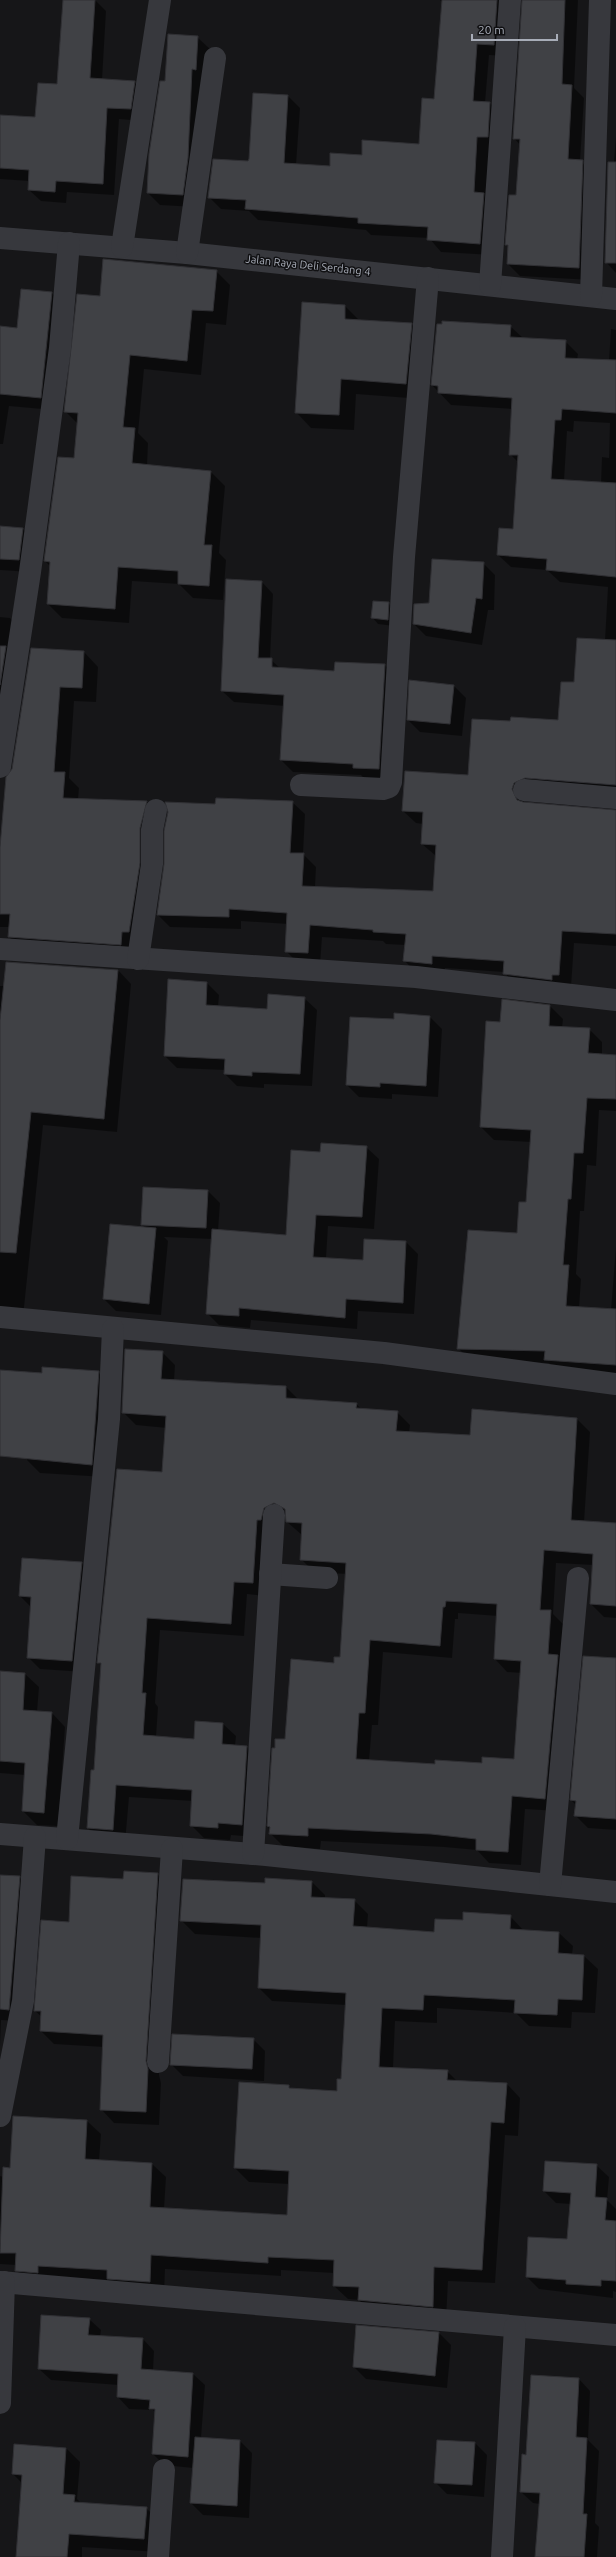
<svg xmlns="http://www.w3.org/2000/svg" width="616" height="2557" font-family="Ubuntu,sans-serif">
<style>
.shadow{fill:#0007;fill-rule:evenodd}
.building{fill:#404145;stroke:#303034;fill-rule:evenodd}
.lines{fill:none;stroke-linecap:round;stroke-linejoin:round}
.minor{stroke:#37383d;stroke-width:22}
.labels{text-anchor:middle;dominant-baseline:central;stroke-width:3;stroke-linejoin:round;paint-order:stroke}
.street-label{font-size:11px;fill:#a8adb8;stroke:#111113}
</style>
<rect width="100%" height="100%" fill="#161618"/>
<!-- shadow -->
<g class="shadow">
<polygon points="64,0 95,0 106,11 102,80 134,82 146,94 142,121 119,119 114,195 67,192 66,203 41,201 29,190 29,181 0,179 0,116 36,118 58,85"/>
<polygon points="440,0 520,0 506,56 489,55 485,103 490,103 502,115 492,255 441,252 429,238 371,235 366,230 258,220 249,211 221,209 209,197 249,162 288,96 300,108 296,165 331,167 363,156 420,145 435,100 443,3"/>
<polygon points="523,0 578,0 574,88 584,98 580,161 594,173 591,280 520,276 508,264 509,247 506,245 517,196 520,145 514,138"/>
<polygon points="197,37 210,49 195,207 160,205 148,193 166,82"/>
<polygon points="616,137 616,273 606,262"/>
<polygon points="216,271 230,285 226,325 206,323 201,375 144,369 138,433 148,443 147,466 211,472 225,486 219,553 226,560 223,600 193,598 179,584 132,581 129,623 62,618 48,604 50,566 45,561 75,459 78,424 65,411 101,297"/>
<polygon points="52,293 64,305 53,410 9,406 3,444 0,444 0,327 18,329"/>
<polygon points="345,306 360,321 411,324 427,339 422,399 356,394 354,430 311,428 296,412"/>
<path d="M510 326 523 338 565 341 578 354 577 359 609 361 611 329 616 330V797L531 791 524 801V804L616 811V946L574 943 571 987 516 986 504 972 445 968 444 976 416 973 404 960 405 945 386 944 383 941 322 937 320 965 299 964 286 951 288 924 241 921V929L170 927 158 915 216 805 292 802 305 814 303 854 316 867 315 887 434 892 436 856 422 844 423 824 416 823 403 811 469 776 511 722 559 721 575 683 605 640 608 587 560 582 547 570 511 567 498 555 514 530 518 462 510 454 513 409 451 405 432 385ZM574 421 610 423 609 458 602 457 601 483 564 481 567 431 573 432Z"/>
<polygon points="0,527 23,529 35,541 31,572 0,570"/>
<polygon points="483,563 495,575 494,610 488,610 482,645 426,636 414,624 430,604"/>
<polygon points="262,582 273,594 270,659 281,669 335,672 385,665 397,677 391,781 365,779 361,775 293,772 281,760 285,706 234,702 222,691"/>
<polygon points="388,603 394,609 394,626 378,624 372,617"/>
<polygon points="0,617 10,618 22,630 0,753"/>
<polygon points="32,649 84,652 98,667 96,702 74,701 69,778 79,788 78,799 147,802 161,817 135,959 24,951 9,937 10,927 0,927 0,848"/>
<polygon points="454,686 466,698 462,736 420,732 408,720"/>
<polygon points="7,963 118,970 131,984 117,1132 43,1125 23,1317 0,1315 0,986 4,986"/>
<polygon points="207,983 219,995 218,1007 268,1010 304,998 317,1010 312,1086 264,1084 264,1088 237,1086 225,1074 225,1070 177,1068 165,1056"/>
<polygon points="550,1006 563,1019 562,1028 589,1029 602,1042 602,1055 616,1056 616,1111 599,1110 596,1166 587,1165 584,1211 580,1211 576,1274 581,1279 579,1308 611,1310 616,1247 616,1382 558,1373 549,1363 471,1361 458,1348 518,1234 527,1203 531,1142 494,1140 481,1127 501,1023"/>
<polygon points="430,1017 442,1029 438,1097 392,1094 392,1099 359,1097 347,1085 395,1020"/>
<polygon points="366,1147 379,1159 374,1229 328,1226 326,1258 364,1261 365,1240 406,1242 418,1254 414,1314 358,1311 357,1329 251,1320 250,1328 219,1325 207,1313 212,1239 164,1237 168,1241 161,1315 116,1311 104,1299 145,1228 142,1225 208,1191 220,1203 218,1231 287,1236 321,1153"/>
<path d="M162 1352 175 1365 174 1381 286 1387 299 1400 356 1404 362 1409 397 1412 410 1425 409 1433 471 1437 473 1410 577 1419 590 1432 584 1522 616 1524V1618L604 1617 591 1604 593 1565 556 1563 553 1614 563 1624 558 1811 525 1809 521 1865 489 1863 477 1850 444 1847 321 1841 320 1849 283 1846 270 1833 268 1826 276 1749 286 1740 335 1664 341 1658 347 1574 314 1572 301 1559 302 1535 287 1522V1515L276 1520 266 1596 247 1594 244 1636 160 1630 155 1703 158 1707 156 1737 195 1740 223 1724 236 1736 235 1746 247 1747 260 1760 255 1837 231 1835 230 1840 204 1838 191 1825 193 1801 129 1797 125 1843 101 1841 88 1828 95 1772 102 1666 98 1662 163 1473 167 1428 136 1425 123 1412ZM458 1613 498 1616 495 1659 507 1672 522 1673 515 1761 482 1764 436 1766 369 1761 372 1725H378L383 1652 452 1658 455 1619H458Z"/>
<polygon points="0,1371 42,1374 98,1372 111,1385 105,1477 40,1473 27,1460 28,1448 0,1446"/>
<polygon points="82,1563 94,1575 84,1672 40,1669 28,1657 31,1607 20,1596"/>
<polygon points="616,1659 616,1830 588,1828 575,1815 576,1805 571,1800"/>
<polygon points="0,1672 25,1674 39,1687 37,1712 52,1713 65,1727 58,1826 37,1825 23,1811 25,1775 0,1773"/>
<polygon points="157,1874 171,1887 159,2075 161,2083 159,2125 114,2123 101,2109 104,2047 54,2044 41,2031 42,2017 35,2011 124,1880"/>
<polygon points="0,1876 19,1877 31,1888 20,2021 1,2020 0,2046"/>
<polygon points="312,1882 325,1895 325,1898 354,1900 368,1914 367,1928 435,1933 464,1921 510,1916 524,1931 559,1933 573,1946 572,1955 584,1956 598,1969 595,2013 572,2012 571,2028 529,2026 516,2013 437,2008 437,2023 395,2021 393,2068 447,2071 457,2081 507,2084 520,2098 518,2136 505,2135 495,2283 448,2281 446,2320 373,2314 359,2300 348,2299 334,2286 334,2273 281,2270 281,2276 165,2269 164,2295 30,2284 16,2270 16,2265 0,2264 0,2176 3,2177 11,2169 87,2121 101,2134 99,2161 152,2164 166,2177 164,2209 287,2216 289,2184 249,2182 235,2168 289,2086 293,2090 338,2092 342,2080 346,2005 272,2001 259,1988 261,1938 195,1934 181,1920 266,1884"/>
<polygon points="253,2039 265,2051 264,2081 183,2076 171,2064"/>
<polygon points="596,2165 609,2177 607,2200 616,2209 616,2292 613,2291 613,2298 539,2289 527,2277 568,2240 571,2204 556,2203 544,2191"/>
<polygon points="89,2319 101,2330 100,2337 143,2339 154,2351 153,2371 193,2374 205,2385 201,2438 240,2441 252,2453 249,2518 203,2515 191,2503 193,2468 164,2465 153,2454 156,2413 153,2410 129,2409 118,2397 119,2385 51,2380 39,2369"/>
<polygon points="439,2333 451,2345 447,2388 366,2379 354,2367"/>
<polygon points="579,2379 590,2391 588,2440 599,2451 595,2523 599,2527 597,2557 536,2557 540,2504 533,2503 521,2492 527,2456"/>
<polygon points="475,2443 487,2455 484,2497 447,2494 435,2482"/>
<polygon points="66,2448 80,2462 77,2499 82,2504 146,2508 160,2521 158,2552 82,2547 82,2557 17,2557 22,2483 13,2474"/>
</g>
<!-- building -->
<g class="building">
<polygon points="63,0 95,0 90,78 135,81 131,109 107,108 103,184 56,181 55,192 28,190 29,170 0,168 0,115 35,117 38,83 57,84"/>
<polygon points="442,0 497,0 494,45 477,44 473,101 490,102 488,137 477,137 474,192 484,193 480,244 427,240 428,227 358,223 358,218 245,209 246,200 208,198 213,159 248,161 249,159 253,93 288,95 284,163 330,166 330,153 362,155 362,140 419,144 422,98 434,99"/>
<polygon points="522,0 565,0 562,84 572,85 568,159 583,160 579,268 507,264 508,245 505,245 509,195 516,195 520,139 513,139"/>
<polygon points="168,34 198,36 196,70 192,69 188,158 183,195 147,193 149,154 160,81 165,81"/>
<polygon points="608,162 616,162 616,263 605,263"/>
<polygon points="103,259 217,270 213,311 192,310 187,361 130,355 123,427 135,428 132,463 211,471 204,545 212,545 209,586 178,584 178,571 118,567 115,609 47,604 50,562 44,561 58,457 74,458 78,413 64,412 77,294 100,296"/>
<polygon points="21,289 52,292 41,398 0,394 0,326 17,328"/>
<polygon points="302,302 345,305 345,319 412,323 406,384 341,379 339,415 295,413"/>
<polygon points="442,321 511,325 510,337 566,340 565,358 616,360 616,413 562,409 561,420 555,420 551,479 616,483 616,577 546,570 547,559 497,555 499,528 513,529 518,455 509,455 512,398 438,393 438,386 431,385 437,324 442,324"/>
<polygon points="0,526 23,528 19,560 0,559"/>
<polygon points="432,559 484,562 482,599 476,598 471,633 413,624 414,604 429,603"/>
<polygon points="226,579 262,581 258,658 272,658 272,667 334,671 335,662 385,664 379,769 353,768 353,764 280,760 284,695 221,691"/>
<polygon points="373,601 389,602 388,620 371,618"/>
<polygon points="577,638 616,640 616,785 525,778 514,783 512,789 517,800 523,802 616,810 616,934 562,931 559,975 552,975 552,980 503,974 504,961 432,956 432,964 403,961 406,934 373,932 373,930 310,925 308,953 285,952 287,913 229,909 229,917 157,915 164,864 164,831 168,812 165,802 215,804 216,798 293,801 290,853 304,853 302,886 433,891 436,845 421,844 423,812 402,811 405,771 468,775 472,719 510,721 511,717 558,720 561,682 574,682"/>
<polygon points="0,646 6,646 0,685"/>
<polygon points="31,648 84,651 82,688 60,687 54,772 65,772 63,798 147,801 140,828 140,863 129,932 122,932 121,945 8,937 10,914 0,914 0,847 6,777 12,769"/>
<polygon points="409,680 454,685 450,724 407,720"/>
<polygon points="6,962 118,970 104,1119 31,1112 16,1253 0,1252 0,1020"/>
<polygon points="168,979 207,982 206,1005 267,1009 268,994 305,997 300,1074 252,1072 252,1076 224,1074 225,1059 164,1056"/>
<polygon points="502,999 550,1005 549,1026 590,1028 588,1053 616,1055 616,1099 587,1098 583,1153 574,1153 571,1199 568,1199 563,1265 569,1265 566,1306 616,1309 616,1365 544,1360 545,1351 457,1349 468,1230 517,1233 519,1202 526,1202 531,1130 480,1127 486,1021 500,1022"/>
<polygon points="394,1013 430,1016 426,1086 380,1083 380,1087 346,1085 350,1017 394,1019"/>
<polygon points="321,1143 367,1146 362,1217 316,1215 313,1257 363,1260 364,1239 406,1241 403,1303 346,1299 345,1318 239,1308 239,1316 206,1314 212,1229 286,1235 291,1150 320,1152"/>
<polygon points="143,1187 208,1190 206,1228 141,1225"/>
<polygon points="110,1224 156,1228 149,1304 103,1299"/>
<path d="M125 1349 163 1351 161 1379 286 1386V1398L357 1403 356 1408 398 1411 396 1431 470 1435 472 1409 577 1418 571 1520 616 1523V1606L590 1604 593 1554 544 1550 540 1610H551L548 1654 558 1655 545 1799 512 1796 508 1852 476 1850V1839L431 1834 308 1828V1836L269 1834 270 1827 267 1826 272 1748H275V1739H285L291 1659 334 1663V1657H340L346 1563 300 1560 302 1523 286 1522 285 1509 274 1503 264 1508 261 1520H257L253 1583 234 1582 231 1624 147 1618 142 1693H146L143 1735 194 1739 195 1721 223 1723 222 1744 247 1746 242 1825 218 1823V1828L190 1826 192 1790 116 1785 113 1830 87 1828 91 1770H94L101 1663H97L117 1469 162 1472 166 1416 122 1413ZM446 1601 497 1604 494 1659 521 1661 514 1759 482 1757V1763L435 1760V1764L356 1759 359 1713H365L370 1640 440 1646 443 1607H445Z"/>
<polygon points="42,1367 99,1371 92,1465 0,1456 0,1370 42,1373"/>
<polygon points="22,1558 82,1562 72,1661 27,1658 31,1597 19,1596"/>
<polygon points="583,1656 616,1658 616,1819 574,1816 576,1801 570,1800"/>
<polygon points="0,1671 25,1673 23,1710 52,1712 44,1813 22,1811 25,1763 0,1761"/>
<polygon points="124,1871 158,1873 146,2061 148,2069 146,2112 100,2110 103,2035 40,2031 41,2011 34,2011 41,1920 69,1922 71,1876 123,1879"/>
<polygon points="0,1875 20,1876 9,2010 0,2009"/>
<polygon points="265,1878 312,1881 311,1897 355,1899 353,1926 434,1932 435,1919 463,1920 463,1912 511,1915 510,1929 559,1932 558,1953 584,1955 582,2000 558,1999 557,2015 514,2013 515,2000 424,1995 423,2010 382,2008 379,2067 448,2070 447,2080 507,2083 504,2123 491,2122 482,2270 434,2267 433,2307 358,2300 359,2287 333,2286 334,2260 268,2257 268,2263 151,2255 150,2282 107,2279 107,2270 38,2266 38,2273 15,2271 16,2253 0,2253 3,2167 10,2168 13,2116 87,2120 85,2159 152,2163 150,2207 287,2215 289,2171 234,2168 239,2082 289,2085 289,2088 337,2091 337,2079 341,2079 346,1993 258,1988 261,1925 180,1921 183,1879 265,1883"/>
<polygon points="172,2034 254,2038 252,2069 170,2065"/>
<polygon points="545,2161 597,2164 595,2197 607,2198 605,2220 616,2221 616,2281 601,2280 601,2286 566,2284 566,2280 526,2277 528,2237 567,2239 571,2193 543,2191"/>
<polygon points="41,2315 90,2318 88,2335 143,2338 141,2369 193,2373 188,2457 152,2454 155,2409 149,2409 150,2400 117,2397 118,2374 38,2369"/>
<polygon points="356,2325 439,2332 435,2376 353,2367"/>
<polygon points="531,2375 579,2378 576,2437 587,2438 583,2514 587,2514 584,2557 535,2557 540,2493 520,2492 522,2454 526,2455"/>
<polygon points="195,2437 240,2440 237,2506 190,2503"/>
<polygon points="437,2440 475,2442 472,2485 434,2483"/>
<polygon points="14,2444 66,2448 63,2494 75,2495 74,2502 147,2507 144,2539 69,2534 67,2557 16,2557 22,2475 12,2474"/>
</g>
<g class="lines">
<!-- minor -->
<g class="minor">
<polyline points="0,238 187,253 616,299"/>
<polyline points="122,247 160,0"/>
<polyline points="187,253 215,58"/>
<polyline points="490,285 510,0"/>
<polyline points="591,296 600,0"/>
<polyline points="0,767 30,572 60,348 69,243"/>
<polyline points="301,785 383,789 389,787 391,782 404,557 428,278"/>
<polyline points="524,790 616,798"/>
<polyline points="0,949 416,977 616,1000"/>
<polyline points="138,959 152,864 152,830 156,810"/>
<polyline points="0,1317 384,1353 616,1384"/>
<polyline points="270,1574 327,1578"/>
<polyline points="0,1834 266,1855 616,1892"/>
<polyline points="67,1839 109,1419 113,1329"/>
<polyline points="253,1854 274,1515"/>
<polyline points="550,1885 578,1578"/>
<polyline points="158,2062 172,1849"/>
<polyline points="0,2116 23,2001 35,1837"/>
<polyline points="0,2282 616,2335"/>
<polyline points="0,2403 4,2282"/>
<polyline points="158,2557 164,2470"/>
<polyline points="502,2557 515,2327"/>
</g>
</g>
<g class="labels">
<!-- street labels -->
<g class="street-label">
<text transform="translate(308 265) rotate(6)">Jalan Raya Deli Serdang 4</text>
</g>
</g>
<!-- scale -->
<path d="M472 34v6h85v-6" fill="none" stroke="#a8adb8" stroke-width="2"/>
<text x="478" y="34" font-size="12" fill="#a8adb8" stroke="#111113" stroke-width="3" paint-order="stroke">20 m</text>
</svg>
